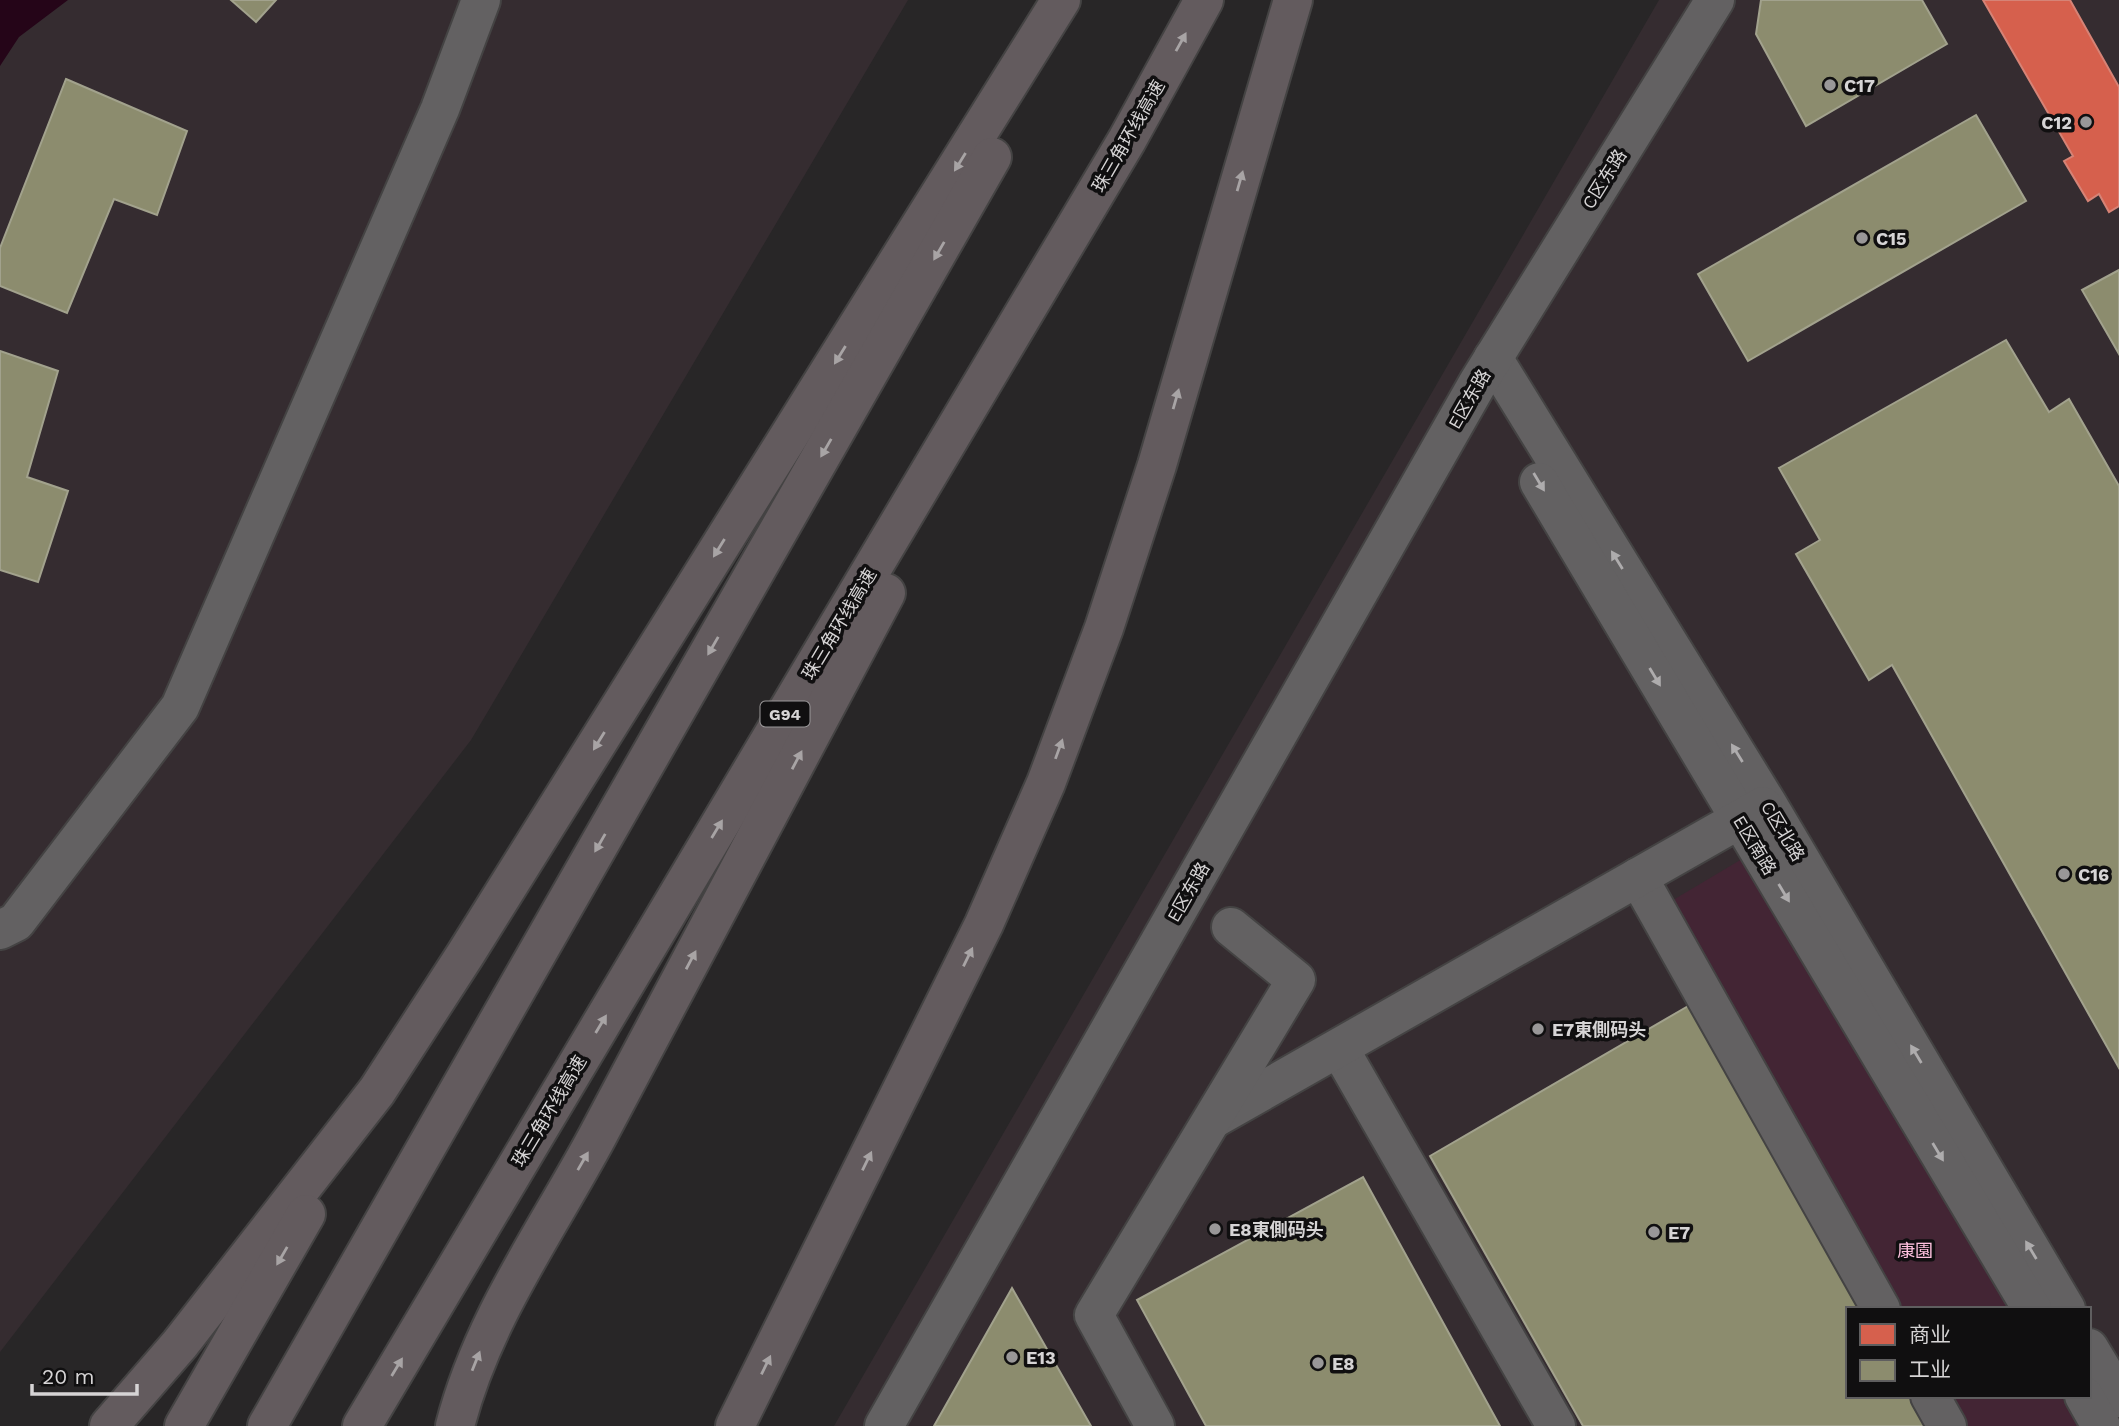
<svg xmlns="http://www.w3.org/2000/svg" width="2119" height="1426" font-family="'Work Sans','Noto Sans SC',sans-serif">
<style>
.built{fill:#352c30;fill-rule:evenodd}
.green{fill:#432534}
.water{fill:#250518}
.shops{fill:#d6604d;stroke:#d68376;stroke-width:2}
.industry{fill:#8c8c6e;stroke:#a2a28d;stroke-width:2}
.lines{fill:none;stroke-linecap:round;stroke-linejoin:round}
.minor-casing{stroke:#444343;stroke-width:42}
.highway-casing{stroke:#444343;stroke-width:42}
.minor{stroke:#636162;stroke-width:38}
.highway{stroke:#635b5e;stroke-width:38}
.oneway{fill:#a8a4a5}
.oneway2{fill:#aeacad}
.poi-dot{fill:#999798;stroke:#100f10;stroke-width:2.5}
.labels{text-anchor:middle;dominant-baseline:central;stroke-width:7;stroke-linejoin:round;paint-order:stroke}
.shield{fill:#100f10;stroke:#9b999a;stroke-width:2}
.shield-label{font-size:16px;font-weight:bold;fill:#d6d4d5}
.poi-label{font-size:18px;font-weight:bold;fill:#d6d4d5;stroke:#100f10;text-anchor:start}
.street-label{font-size:18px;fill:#d6d4d5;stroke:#100f10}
.park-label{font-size:18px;fill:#fec1de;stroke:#100f10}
</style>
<rect width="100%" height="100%" fill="#282627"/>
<!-- built -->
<g class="built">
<polygon points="0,0 908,0 471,740 0,1352"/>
<path d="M1659 0H2119V1426H834ZM1848 1309H2089V1396H1848Z"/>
</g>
<!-- green -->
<g class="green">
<polygon points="1752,853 2011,1309 1886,1309 1658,909"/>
<polygon points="1936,1396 2061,1396 2078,1426 1953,1426"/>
</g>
<!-- water -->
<polygon class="water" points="0,0 68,0 19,37 0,66"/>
<!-- shops -->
<polygon class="shops" points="1983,0 2070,0 2119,87 2119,206 2109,212 2099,194 2088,201 2064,161 2073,156"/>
<!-- industry -->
<g class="industry">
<polygon points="231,0 276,0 256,22"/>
<polygon points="1761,0 1922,0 1947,44 1806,126 1756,34"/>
<polygon points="66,79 187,131 157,215 114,199 67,313 0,286 0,248"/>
<polygon points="1976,115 2026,201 1748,361 1698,274"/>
<polygon points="2119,270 2119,354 2082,290"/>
<polygon points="2006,340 2049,412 2069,399 2119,486 2119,1068 1892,665 1869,680 1796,554 1820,540 1779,468"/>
<polygon points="0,351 58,371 27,477 68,491 38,582 0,570"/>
<polygon points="1702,998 1879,1309 1848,1309 1848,1396 1928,1396 1945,1426 1583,1426 1430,1156"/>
<polygon points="1363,1177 1500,1426 1206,1426 1137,1300"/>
<polygon points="1012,1288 1091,1426 934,1426"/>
</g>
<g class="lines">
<defs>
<g id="minor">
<polyline points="1493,358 1767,803 2066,1309"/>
<polyline points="1539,482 2032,1309"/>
<polyline points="1638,877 1881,1309"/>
<polyline points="0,930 16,922 180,707 440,109 481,0"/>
<polyline points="1339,1048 1556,1426"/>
<polyline points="1215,1118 1763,806"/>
<polyline points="2089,1348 2119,1398"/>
<polyline points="1930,1396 1947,1426"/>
<polyline points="2084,1396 2101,1426"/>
<polyline points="884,1426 1479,381 1715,0"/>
<polyline points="1155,1426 1094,1315 1296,980 1231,927"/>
</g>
<g id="highway">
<polyline points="109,1426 180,1344 377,1091 465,955 1061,0"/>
<polyline points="184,1426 306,1214"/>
<polyline points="267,1426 992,157"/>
<polyline points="362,1426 1127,140 1204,0"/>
<path d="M455 1426C482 1320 546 1232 597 1137 695 956 790 774 886 593"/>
<polyline points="735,1426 984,924 1046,783 1104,628 1157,465 1293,0"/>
</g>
</defs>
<!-- minor casing -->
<use href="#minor" class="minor-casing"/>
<!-- highway casing -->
<use href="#highway" class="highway-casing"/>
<!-- minor -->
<use href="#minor" class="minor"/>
<!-- highway -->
<use href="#highway" class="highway"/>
</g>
<!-- one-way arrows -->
<defs><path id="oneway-solid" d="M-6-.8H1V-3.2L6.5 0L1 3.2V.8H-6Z" transform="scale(1.75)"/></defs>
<g class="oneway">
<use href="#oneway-solid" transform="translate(1181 42) rotate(-61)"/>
<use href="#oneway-solid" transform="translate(960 162) rotate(122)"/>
<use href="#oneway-solid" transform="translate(1240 181) rotate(-74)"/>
<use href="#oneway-solid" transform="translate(939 251) rotate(120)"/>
<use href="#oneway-solid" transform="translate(840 355) rotate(122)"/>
<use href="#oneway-solid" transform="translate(1176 399) rotate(-74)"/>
<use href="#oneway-solid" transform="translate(826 448) rotate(120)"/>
<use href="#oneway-solid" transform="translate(719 548) rotate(122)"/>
<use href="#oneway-solid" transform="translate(713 646) rotate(120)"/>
<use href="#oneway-solid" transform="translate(599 741) rotate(122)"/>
<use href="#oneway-solid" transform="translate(1059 749) rotate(-70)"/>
<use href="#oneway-solid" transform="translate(797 760) rotate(-62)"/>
<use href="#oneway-solid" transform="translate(717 829) rotate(-59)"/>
<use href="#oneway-solid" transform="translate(600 843) rotate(120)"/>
<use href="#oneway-solid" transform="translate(968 957) rotate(-64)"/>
<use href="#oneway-solid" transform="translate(691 960) rotate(-62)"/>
<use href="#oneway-solid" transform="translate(601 1024) rotate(-59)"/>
<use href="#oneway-solid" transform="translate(583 1161) rotate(-60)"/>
<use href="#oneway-solid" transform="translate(867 1161) rotate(-64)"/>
<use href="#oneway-solid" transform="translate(282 1256) rotate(120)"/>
<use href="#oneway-solid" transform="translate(476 1361) rotate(-68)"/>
<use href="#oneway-solid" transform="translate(766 1365) rotate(-64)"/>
<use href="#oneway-solid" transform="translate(397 1367) rotate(-59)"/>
</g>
<g class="oneway2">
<use href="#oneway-solid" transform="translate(1539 482) rotate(59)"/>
<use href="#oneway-solid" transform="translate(1617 560) rotate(-122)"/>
<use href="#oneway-solid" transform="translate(1655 677) rotate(59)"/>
<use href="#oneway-solid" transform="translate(1737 753) rotate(-122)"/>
<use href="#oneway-solid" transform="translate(1784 893) rotate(59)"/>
<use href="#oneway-solid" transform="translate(1916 1054) rotate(-121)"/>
<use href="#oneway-solid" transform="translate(1938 1152) rotate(59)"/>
<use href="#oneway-solid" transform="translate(2031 1250) rotate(-121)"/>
</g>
<!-- markers -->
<g class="poi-dot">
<circle cx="1830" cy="85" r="7"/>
<circle cx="2086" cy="122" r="7"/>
<circle cx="1862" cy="238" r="7"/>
<circle cx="2064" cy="874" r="7"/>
<circle cx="1538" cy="1029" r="7"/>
<circle cx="1215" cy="1229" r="7"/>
<circle cx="1654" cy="1232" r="7"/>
<circle cx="1012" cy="1357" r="7"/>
<circle cx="1318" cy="1363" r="7"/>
</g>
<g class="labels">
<!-- shield labels -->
<rect class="shield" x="760.5" y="701.5" width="49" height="25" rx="5"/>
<g class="shield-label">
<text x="785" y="714">G94</text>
</g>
<!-- poi labels -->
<g class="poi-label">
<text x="1844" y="85">C17</text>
<text x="2072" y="122" text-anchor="end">C12</text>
<text x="1876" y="238">C15</text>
<text x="2078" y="874">C16</text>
<text x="1552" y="1029">E7東側码头</text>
<text x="1229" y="1229">E8東側码头</text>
<text x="1668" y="1232">E7</text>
<text x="1026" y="1357">E13</text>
<text x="1332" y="1363">E8</text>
</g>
<!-- street labels -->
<g class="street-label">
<text transform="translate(1128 136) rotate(-60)">珠三角环线高速</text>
<text transform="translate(1604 179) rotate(-58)">C区东路</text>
<text transform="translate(1469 399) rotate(-60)">E区东路</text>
<text transform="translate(839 624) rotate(-59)">珠三角环线高速</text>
<text transform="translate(1783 831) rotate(59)">C区北路</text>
<text transform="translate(1755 845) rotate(59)">E区南路</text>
<text transform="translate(1188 892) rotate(-60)">E区东路</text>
<text transform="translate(549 1111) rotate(-59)">珠三角环线高速</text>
</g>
<!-- park labels -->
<g class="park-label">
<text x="1915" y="1250">康園</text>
</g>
</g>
<!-- legend -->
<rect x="1846" y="1307" width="245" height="91" fill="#100f10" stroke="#5f5e5f" stroke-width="2"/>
<rect x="1860" y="1324" width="35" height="21" fill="#d6604d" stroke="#5f5e5f" stroke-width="2"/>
<text x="1909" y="1342" font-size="21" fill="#d6d4d5">商业</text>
<rect x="1860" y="1360" width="35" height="21" fill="#8c8c6e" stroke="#5f5e5f" stroke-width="2"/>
<text x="1909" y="1377" font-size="21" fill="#d6d4d5">工业</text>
<!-- scale -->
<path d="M32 1384v10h105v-10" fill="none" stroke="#d6d4d5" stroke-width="3.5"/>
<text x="42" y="1384" font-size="21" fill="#d6d4d5" stroke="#100f10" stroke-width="5" paint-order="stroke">20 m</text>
</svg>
